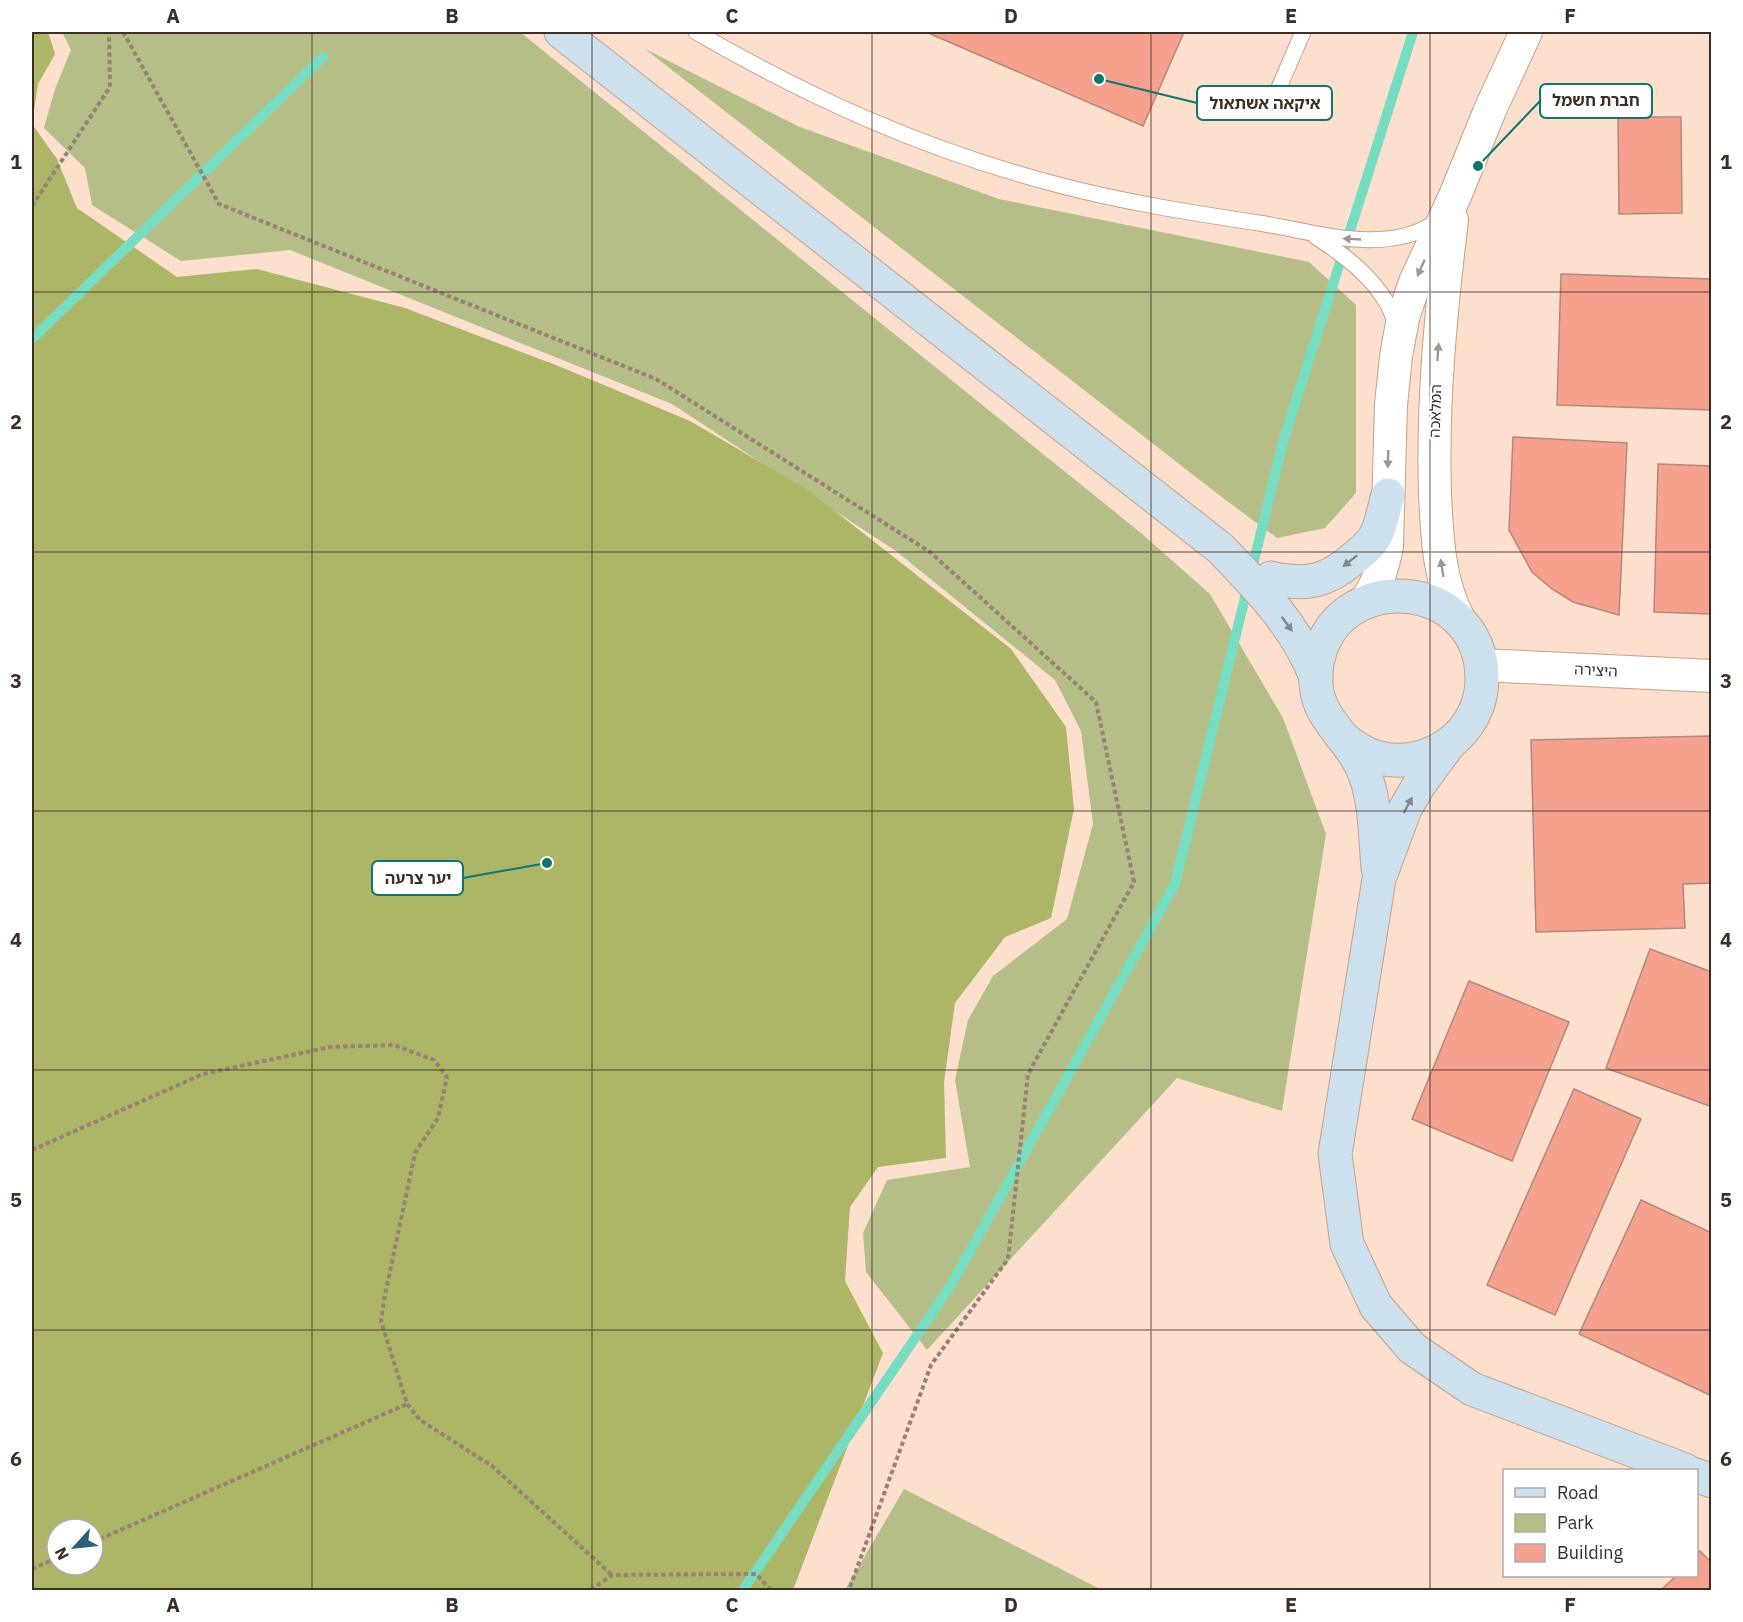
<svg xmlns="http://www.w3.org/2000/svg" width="1743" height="1622" font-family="'IBM Plex Sans','Noto Sans Hebrew',sans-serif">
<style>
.green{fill:#b6be88}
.forest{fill:#adb666;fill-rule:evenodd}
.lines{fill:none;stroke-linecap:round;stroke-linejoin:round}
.stream{stroke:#76ddc2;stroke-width:10}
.building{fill:#f5a18d;stroke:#b1897f;stroke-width:1.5}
.lane-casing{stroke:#c3a18b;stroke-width:17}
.street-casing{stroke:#c3a18b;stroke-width:34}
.secondary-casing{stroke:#c3a18b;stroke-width:35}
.path{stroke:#978274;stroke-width:4;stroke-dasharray:4.5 3;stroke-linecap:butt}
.lane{stroke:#fff;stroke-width:15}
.street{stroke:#fff;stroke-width:32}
.secondary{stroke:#cce1ed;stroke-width:33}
.oneway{fill:#9e9692}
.oneway2{fill:#848889}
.grid{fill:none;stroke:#3c2e25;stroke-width:1.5;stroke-opacity:0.55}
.labels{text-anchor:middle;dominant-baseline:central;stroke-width:5;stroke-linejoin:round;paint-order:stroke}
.street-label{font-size:15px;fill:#3c2e25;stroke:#fff}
.leader{fill:none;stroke:#0f766e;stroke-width:2}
.callout-dot{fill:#0f766e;stroke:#fff;stroke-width:2}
.callout{fill:#fff;stroke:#0f766e;stroke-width:2}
.callout-label{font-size:16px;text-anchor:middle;font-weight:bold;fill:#3c2e25}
.neatline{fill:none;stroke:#3c2e25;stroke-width:2}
.grid-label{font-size:20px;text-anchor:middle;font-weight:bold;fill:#3c2e25}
</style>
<rect width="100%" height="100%" fill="#fcdfcc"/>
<!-- green -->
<g class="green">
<polygon points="62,32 520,32 1141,533 1210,594 1283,718 1326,834 1282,1111 1177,1078 927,1350 866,1272 863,1233 887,1180 970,1167 955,1080 968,1020 993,976 1067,919 1093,824 1081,731 1055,680 896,551 672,404 290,250 181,261 92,205 85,168 44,128 55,89 71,50"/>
<polygon points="645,49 800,127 999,199 1309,262 1356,305 1356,493 1325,528 1277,538 1223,498"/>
<polygon points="904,1489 1102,1590 845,1590"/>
</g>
<!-- forest -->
<path class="forest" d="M32 32H48L55 54 38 84 32 124 57 159 77 208 177 277 257 269 405 308 556 365 690 421 808 490 1006 645 1011 649 1066 727 1074 809 1051 918 1005 937 955 1003 944 1082 946 1158 878 1167 850 1207 845 1281 883 1353 793 1590H32ZM57 1529H93V1565H57Z"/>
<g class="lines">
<!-- stream -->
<g class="stream">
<polyline points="32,339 323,57"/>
<polyline points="743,1590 950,1287 1175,884 1283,442 1413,32"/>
</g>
</g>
<!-- building -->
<g class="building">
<polygon points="926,32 1184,32 1143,126"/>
<polygon points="1618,117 1681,117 1682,213 1619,214"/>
<polygon points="1561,274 1712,279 1712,410 1557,405"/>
<polygon points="1513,437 1627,443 1619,615 1573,602 1552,589 1532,572 1509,530"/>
<polygon points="1658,464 1712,466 1712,614 1654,612"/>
<polygon points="1711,736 1712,883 1683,884 1685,928 1536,932 1531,740"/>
<polygon points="1650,949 1712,972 1712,1107 1606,1068"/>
<polygon points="1469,981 1569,1022 1512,1161 1412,1119"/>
<polygon points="1574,1089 1641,1119 1555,1315 1487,1285"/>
<polygon points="1641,1200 1712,1233 1712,1396 1579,1334"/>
<polygon points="1700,1551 1712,1563 1712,1590 1661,1590 1676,1576 1696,1576 1696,1555"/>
</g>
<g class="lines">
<defs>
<g id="lane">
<path d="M696 32C810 98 923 149 1051 183 1121 202 1193 213 1265 224 1318 233 1389 256 1437 221"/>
<polyline points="1275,97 1303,32"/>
<path d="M1316 237C1348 257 1387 287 1396 326"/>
</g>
<g id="street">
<path d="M1452 220C1441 311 1432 402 1435 494 1437 538 1439 584 1461 623"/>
<path d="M1365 602C1378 584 1383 567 1387 546L1391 405 1396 356 1403 318 1415 282 1455 196 1490 110 1526 32"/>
<polyline points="1481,665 1712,676"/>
</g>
<g id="secondary">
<path d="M561 32 1220 548C1258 587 1296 626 1316 677"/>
<path d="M1271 578C1306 586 1326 582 1353 559 1361 552 1371 545 1376 535 1382 523 1384 508 1388 495"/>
<path d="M1341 736C1351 745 1362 753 1376 757 1428 772 1483 733 1482 677 1480 577 1334 566 1317 664 1309 714 1342 728 1361 765 1376 796 1375 835 1378 868"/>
<polyline points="1449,744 1419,785 1405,809 1379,879 1335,1154 1347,1244 1376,1306 1412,1348 1472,1389 1685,1470"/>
<polyline points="1696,1475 1712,1481"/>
</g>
</defs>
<!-- lane casing -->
<use href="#lane" class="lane-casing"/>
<!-- street casing -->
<use href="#street" class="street-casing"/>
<!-- secondary casing -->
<use href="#secondary" class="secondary-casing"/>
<!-- path -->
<g class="path">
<polyline points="123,32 219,204 656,379 930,552 1096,702 1134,882 1028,1074 1008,1259 931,1365 849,1590"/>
<polyline points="32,206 110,87 109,32"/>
<polyline points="32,1150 203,1074 330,1047 394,1045 434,1060 447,1077 438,1118 415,1153 384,1300 381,1321 407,1404 420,1420 492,1466 612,1575"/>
<polyline points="93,1542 407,1404"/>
<polyline points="32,1569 57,1558"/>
<polyline points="591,1590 612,1575 756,1574 771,1590"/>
</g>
<!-- lane -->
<use href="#lane" class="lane"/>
<!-- street -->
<use href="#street" class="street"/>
<!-- secondary -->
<use href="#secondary" class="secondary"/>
</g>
<!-- one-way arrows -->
<defs><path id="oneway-solid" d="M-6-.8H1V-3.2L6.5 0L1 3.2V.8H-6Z" transform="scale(1.5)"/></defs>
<g class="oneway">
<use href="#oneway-solid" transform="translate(1352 239) rotate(-177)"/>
<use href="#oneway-solid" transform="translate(1421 268) rotate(114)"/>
<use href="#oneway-solid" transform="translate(1438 352) rotate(-86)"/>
<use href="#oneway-solid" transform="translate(1388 459) rotate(92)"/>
<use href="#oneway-solid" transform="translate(1442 568) rotate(-99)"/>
</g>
<g class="oneway2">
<use href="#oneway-solid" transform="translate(1350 561) rotate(142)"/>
<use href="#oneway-solid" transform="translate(1287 624) rotate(54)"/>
<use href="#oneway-solid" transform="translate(1408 805) rotate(-62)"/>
</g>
<!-- grid -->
<path class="grid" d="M312 32V1590M592 32V1590M872 32V1590M1151 32V1590M1430 32V1590M32 292H1712M32 552H1712M32 811H1712M32 1070H1712M32 1330H1712"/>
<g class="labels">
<!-- street labels -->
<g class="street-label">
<text transform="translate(1435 411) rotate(-88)">המלאכה</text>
<text transform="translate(1596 670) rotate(3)">היצירה</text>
</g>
</g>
<!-- callouts -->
<path class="leader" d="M1478 166L1540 101M1099 79L1197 103M547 863L463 878"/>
<g class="callout-dot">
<circle cx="1478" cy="166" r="6"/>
<circle cx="1099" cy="79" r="6"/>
<circle cx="547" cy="863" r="6"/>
</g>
<g class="callout">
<rect x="1540" y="84" width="112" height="34" rx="6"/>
<rect x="1197" y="86" width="135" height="34" rx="6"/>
<rect x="372" y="861" width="91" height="34" rx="6"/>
</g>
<g class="callout-label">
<text x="1596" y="106">חברת חשמל</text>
<text x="1265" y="109">איקאה אשתאול</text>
<text x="418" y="884">יער צרעה</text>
</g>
<!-- border -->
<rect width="1743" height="1622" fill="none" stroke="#ffffff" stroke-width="66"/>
<!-- legend -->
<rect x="1503" y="1469" width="195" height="108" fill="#ffffff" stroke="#b1aba8" stroke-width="1.5"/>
<rect x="1515" y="1488" width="30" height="9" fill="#cce1ed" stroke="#b1aba8" stroke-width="1.5"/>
<text x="1557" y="1499" font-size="18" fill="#3c2e25">Road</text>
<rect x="1515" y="1514" width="30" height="18" fill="#b6be88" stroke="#b1aba8" stroke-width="1.5"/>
<text x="1557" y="1529" font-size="18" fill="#3c2e25">Park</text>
<rect x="1515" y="1544" width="30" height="18" fill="#f5a18d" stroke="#b1aba8" stroke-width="1.5"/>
<text x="1557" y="1559" font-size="18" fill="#3c2e25">Building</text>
<!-- north arrow -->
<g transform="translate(75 1547) rotate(243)"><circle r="28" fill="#ffffff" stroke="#b1aba8" stroke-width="1.5"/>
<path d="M0-4.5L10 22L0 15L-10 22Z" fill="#2b5f7b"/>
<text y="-9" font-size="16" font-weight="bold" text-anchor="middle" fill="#3c2e25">N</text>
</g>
<rect x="33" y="33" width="1677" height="1556" class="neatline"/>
<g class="grid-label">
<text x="173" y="23">A</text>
<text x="452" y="23">B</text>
<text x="732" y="23">C</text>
<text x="1011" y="23">D</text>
<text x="1291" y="23">E</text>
<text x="1570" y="23">F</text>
<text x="16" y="169">1</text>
<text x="1726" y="169">1</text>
<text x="16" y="429">2</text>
<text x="1726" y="429">2</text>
<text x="16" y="688">3</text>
<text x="1726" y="688">3</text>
<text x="16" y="947">4</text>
<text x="1726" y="947">4</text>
<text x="16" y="1207">5</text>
<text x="1726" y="1207">5</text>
<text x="16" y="1466">6</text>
<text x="1726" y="1466">6</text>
<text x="173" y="1612">A</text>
<text x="452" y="1612">B</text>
<text x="732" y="1612">C</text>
<text x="1011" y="1612">D</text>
<text x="1291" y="1612">E</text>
<text x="1570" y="1612">F</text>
</g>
</svg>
